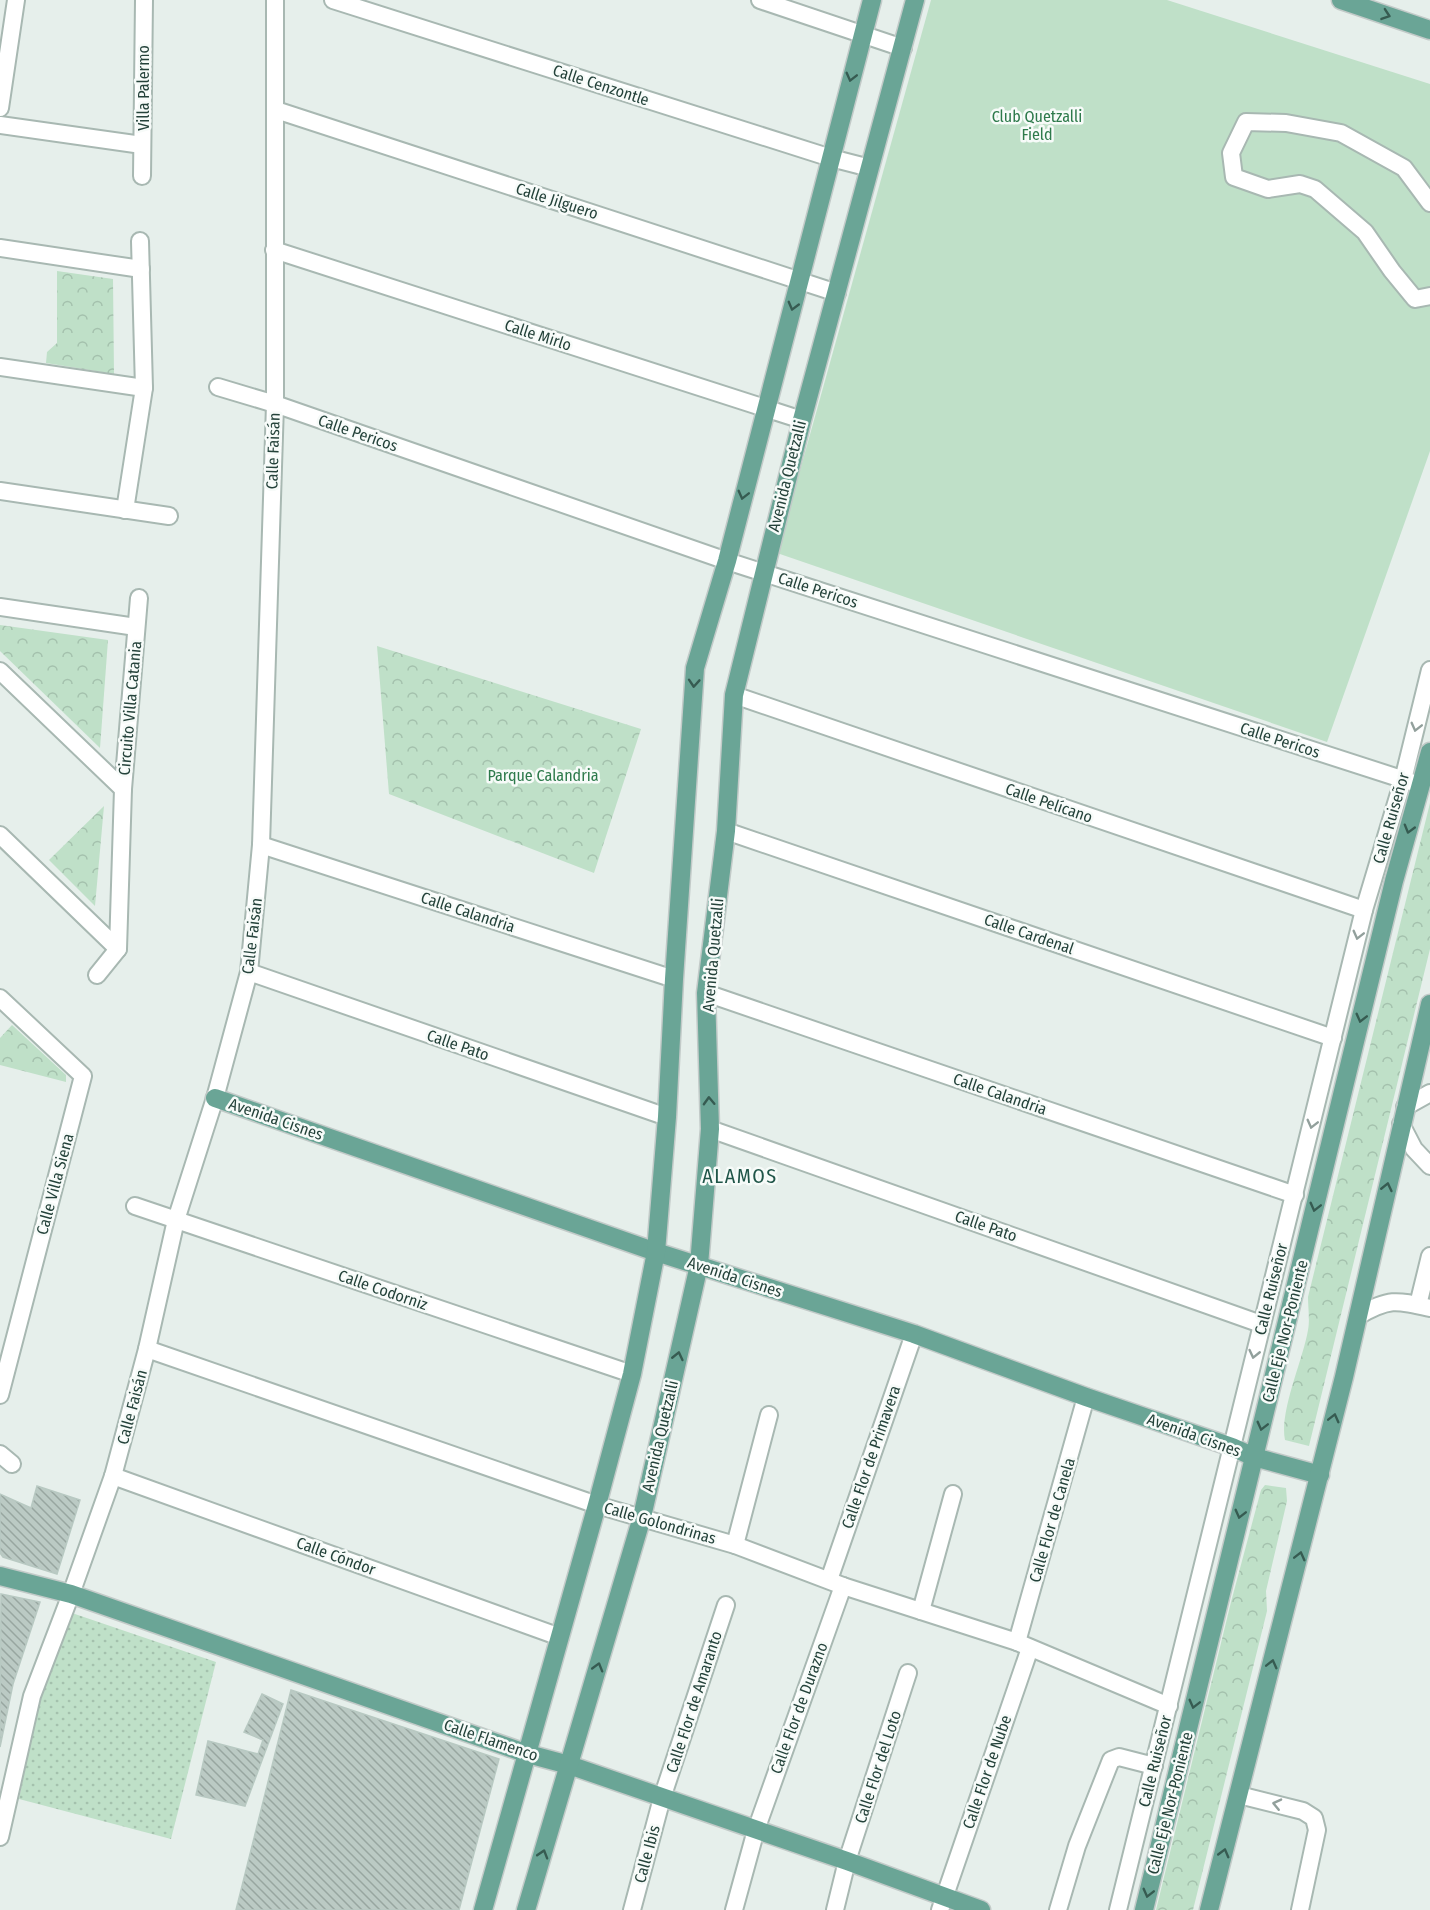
<svg xmlns="http://www.w3.org/2000/svg" width="1430" height="1910" font-family="'Fira Sans Condensed',sans-serif">
<style>
.grass{fill:url(#grass-dots)}
.park{fill:url(#park-crowns)}
.pitch{fill:#bfe0c8}
.building{fill:url(#building-back-hatch);stroke:#b8c9c2;stroke-width:1.5}
.lines{fill:none;stroke-linecap:round;stroke-linejoin:round}
.minor-casing{stroke:#a8b8b2;stroke-width:20}
.major-casing{stroke:#c2cac8;stroke-width:21}
.minor{stroke:#fff;stroke-width:16}
.major{stroke:#6aa596;stroke-width:18}
.oneway{stroke:#365b51}
.oneway2{stroke:#92a09c}
.labels{text-anchor:middle;dominant-baseline:central;stroke-width:5;stroke-linejoin:round;paint-order:stroke}
.street-label{font-size:16px;fill:#24423a;stroke:#f7fbf9}
.park-label{font-size:16px;fill:#2d7a4b;stroke:#f7fbf9}
.quarter-label{font-size:20px;letter-spacing:1.5px;fill:#1f5548;stroke:#f7fbf9}
</style>
<defs>
<pattern id="grass-dots" width="8" height="8" patternUnits="userSpaceOnUse" patternTransform="scale(1.5)"><rect width="8" height="8" fill="#bfe0c8"/><path d="M2 2h.1M6 6h.1" fill="none" stroke="#a4c1ad" stroke-width="1.8" stroke-linecap="round"/></pattern>
<pattern id="park-crowns" width="20" height="18" patternUnits="userSpaceOnUse" patternTransform="scale(1.5)"><rect width="20" height="18" fill="#bfe0c8"/><path d="M2 6a3 3 0 1 1 6 0M12 15a3 3 0 1 1 6 0" fill="none" stroke="#a4c1ad"/></pattern>
<pattern id="building-back-hatch" width="6" height="6" patternUnits="userSpaceOnUse" patternTransform="scale(1.5)"><rect width="6" height="6" fill="#bbcac4"/><path d="M-1 5l2 2M0 0l6 6M5-1l2 2" fill="none" stroke="#98a6a0"/></pattern>
</defs>
<rect width="100%" height="100%" fill="#e6efeb"/>
<!-- grass -->
<polygon class="grass" points="72,1613 216,1662 171,1839 19,1799 38,1696"/>
<!-- park -->
<g class="park">
<polygon points="57,271 113,279 114,374 46,363 47,352 57,343"/>
<polygon points="0,625 108,640 100,748 0,651"/>
<polygon points="377,646 641,729 594,873 389,794"/>
<path d="M1430 803V949L1309 1446 1285 1440C1279 1412 1303 1360 1308 1330 1310 1320 1308 1307 1308 1297Z"/>
<polygon points="104,806 95,906 49,860"/>
<polygon points="12,1025 66,1075 66,1082 0,1065 0,1038"/>
<polygon points="1265,1485 1286,1488 1287,1501 1266,1591 1267,1611 1193,1910 1156,1910 1231,1602 1261,1490"/>
</g>
<!-- pitch -->
<polygon class="pitch" points="931,0 1167,0 1430,84 1430,451 1327,742 777,553"/>
<!-- building -->
<g class="building">
<polygon points="37,1486 80,1500 57,1574 3,1557 0,1553 0,1494 31,1508"/>
<polygon points="1,1594 40,1602 13,1684 0,1747"/>
<polygon points="291,1690 499,1759 459,1910 236,1910"/>
<polygon points="262,1694 283,1704 245,1806 196,1795 208,1741 258,1754 263,1740 244,1732"/>
</g>
<g class="lines">
<defs>
<g id="minor">
<polyline points="333,0 831,158 870,168"/>
<polyline points="760,0 903,48"/>
<polyline points="0,108 16,0"/>
<polyline points="276,110 837,293"/>
<polyline points="0,125 142,145"/>
<polyline points="142,176 144,0"/>
<polyline points="1430,203 1404,168 1341,133 1286,123 1246,122 1231,153 1234,177 1268,189 1300,184 1315,189 1365,232 1392,271 1415,299 1430,296"/>
<polyline points="0,248 141,269"/>
<polyline points="274,250 802,420"/>
<polyline points="0,367 144,388"/>
<polyline points="218,387 275,404 727,561 1411,782"/>
<polyline points="0,491 169,516"/>
<polyline points="125,510 144,388 140,241"/>
<polyline points="0,607 136,627"/>
<polyline points="0,671 123,789"/>
<polyline points="734,695 1364,910"/>
<polyline points="726,831 1333,1038"/>
<polyline points="0,835 118,949"/>
<polyline points="261,845 674,979"/>
<polyline points="249,972 667,1117"/>
<polyline points="97,975 118,949 123,789 139,598"/>
<polyline points="706,993 1295,1195"/>
<polyline points="0,998 83,1076 0,1395"/>
<polyline points="1405,1107 1430,1093"/>
<polyline points="1401,1124 1414,1149 1430,1166"/>
<polyline points="710,1129 1261,1324"/>
<polyline points="135,1206 632,1374"/>
<polyline points="1418,1305 1430,1256"/>
<path d="M1358 1316C1389 1298 1396 1300 1430 1308"/>
<polyline points="147,1349 597,1505 735,1545 843,1586 1017,1642 1169,1706"/>
<polyline points="0,1454 12,1464"/>
<polyline points="113,1476 560,1637"/>
<polyline points="735,1545 769,1415"/>
<polyline points="829,1580 914,1334"/>
<polyline points="921,1611 953,1494"/>
<polyline points="1017,1642 1086,1397"/>
<polyline points="1239,1795 1303,1811 1314,1818 1317,1830 1300,1910"/>
<polyline points="0,1837 32,1696 71,1594 113,1476 147,1349 176,1220 215,1098 249,972 261,845 275,404 275,0"/>
<polyline points="632,1910 662,1798 726,1605"/>
<polyline points="734,1910 756,1830 843,1586"/>
<polyline points="835,1910 847,1861 908,1673"/>
<polyline points="940,1910 1030,1648"/>
<polyline points="1058,1910 1077,1846 1111,1760 1119,1757 1154,1766"/>
<polyline points="1118,1910 1364,910 1403,780 1430,670"/>
</g>
<g id="major">
<polyline points="1341,0 1430,30"/>
<polyline points="215,1098 656,1252 914,1334 1086,1397 1232,1447 1254,1457 1320,1475"/>
<polyline points="0,1576 71,1594 528,1754 569,1765 847,1861 981,1910"/>
<polyline points="483,1910 597,1505 632,1374 656,1252 667,1117 674,979 695,668 727,561 872,0"/>
<polyline points="526,1910 642,1517 699,1265 710,1129 706,993 726,831 734,695 802,420 915,0"/>
<polyline points="1144,1910 1394,881 1430,752"/>
<polyline points="1209,1910 1344,1377 1430,1004"/>
</g>
</defs>
<!-- minor casing -->
<use href="#minor" class="minor-casing"/>
<!-- major casing -->
<use href="#major" class="major-casing"/>
<!-- minor -->
<use href="#minor" class="minor"/>
<!-- major -->
<use href="#major" class="major"/>
</g>
<!-- one-way arrows -->
<defs><path id="oneway-chevron" d="M-2-3.5L2.5 0L-2 3.5" fill="none" stroke-width="1.6" stroke-linecap="round" stroke-linejoin="round" transform="scale(1.5)"/></defs>
<g class="oneway">
<use href="#oneway-chevron" transform="translate(1386 15) rotate(19)"/>
<use href="#oneway-chevron" transform="translate(851 77) rotate(104)"/>
<use href="#oneway-chevron" transform="translate(793 306) rotate(105)"/>
<use href="#oneway-chevron" transform="translate(743 495) rotate(104)"/>
<use href="#oneway-chevron" transform="translate(694 683) rotate(94)"/>
<use href="#oneway-chevron" transform="translate(1409 829) rotate(106)"/>
<use href="#oneway-chevron" transform="translate(1361 1018) rotate(104)"/>
<use href="#oneway-chevron" transform="translate(709 1101) rotate(-92)"/>
<use href="#oneway-chevron" transform="translate(1387 1187) rotate(-77)"/>
<use href="#oneway-chevron" transform="translate(1315 1207) rotate(104)"/>
<use href="#oneway-chevron" transform="translate(678 1356) rotate(-77)"/>
<use href="#oneway-chevron" transform="translate(1334 1418) rotate(-76)"/>
<use href="#oneway-chevron" transform="translate(1262 1426) rotate(104)"/>
<use href="#oneway-chevron" transform="translate(1240 1514) rotate(104)"/>
<use href="#oneway-chevron" transform="translate(1300 1556) rotate(-76)"/>
<use href="#oneway-chevron" transform="translate(1272 1664) rotate(-76)"/>
<use href="#oneway-chevron" transform="translate(598 1667) rotate(-74)"/>
<use href="#oneway-chevron" transform="translate(1194 1704) rotate(104)"/>
<use href="#oneway-chevron" transform="translate(1224 1853) rotate(-75)"/>
<use href="#oneway-chevron" transform="translate(543 1854) rotate(-73)"/>
<use href="#oneway-chevron" transform="translate(1148 1893) rotate(104)"/>
</g>
<g class="oneway2">
<use href="#oneway-chevron" transform="translate(1416 727) rotate(104)"/>
<use href="#oneway-chevron" transform="translate(1358 935) rotate(104)"/>
<use href="#oneway-chevron" transform="translate(1312 1124) rotate(104)"/>
<use href="#oneway-chevron" transform="translate(1254 1354) rotate(103)"/>
<use href="#oneway-chevron" transform="translate(1277 1804) rotate(-167)"/>
</g>
<g class="labels">
<!-- street labels -->
<g class="street-label">
<text transform="translate(601 85) rotate(18)">Calle Cenzontle</text>
<text transform="translate(143 88) rotate(-90)">Villa Palermo</text>
<text transform="translate(557 201) rotate(18)">Calle Jilguero</text>
<text transform="translate(538 335) rotate(18)">Calle Mirlo</text>
<text transform="translate(358 433) rotate(19)">Calle Pericos</text>
<text transform="translate(273 451) rotate(-88)">Calle Faisán</text>
<text transform="translate(787 476) rotate(-76)">Avenida Quetzalli</text>
<text transform="translate(818 590) rotate(18)">Calle Pericos</text>
<text transform="translate(130 708) rotate(-85)">Circuito Villa Catania</text>
<text transform="translate(1280 740) rotate(18)">Calle Pericos</text>
<text transform="translate(1049 803) rotate(19)">Calle Pelícano</text>
<text transform="translate(1391 818) rotate(-74)">Calle Ruiseñor</text>
<text transform="translate(468 912) rotate(18)">Calle Calandria</text>
<text transform="translate(1029 934) rotate(19)">Calle Cardenal</text>
<text transform="translate(252 936) rotate(-83)">Calle Faisán</text>
<text transform="translate(713 955) rotate(-85)">Avenida Quetzalli</text>
<text transform="translate(458 1045) rotate(19)">Calle Pato</text>
<text transform="translate(1000 1094) rotate(19)">Calle Calandria</text>
<text transform="translate(276 1119) rotate(19)">Avenida Cisnes</text>
<text transform="translate(55 1184) rotate(-75)">Calle Villa Siena</text>
<text transform="translate(986 1226) rotate(19)">Calle Pato</text>
<text transform="translate(735 1277) rotate(18)">Avenida Cisnes</text>
<text transform="translate(1271 1289) rotate(-76)">Calle Ruiseñor</text>
<text transform="translate(383 1290) rotate(19)">Calle Codorniz</text>
<text transform="translate(1285 1331) rotate(-76)">Calle Eje Nor-Poniente</text>
<text transform="translate(132 1407) rotate(-75)">Calle Faisán</text>
<text transform="translate(1194 1435) rotate(20)">Avenida Cisnes</text>
<text transform="translate(660 1436) rotate(-77)">Avenida Quetzalli</text>
<text transform="translate(871 1457) rotate(-71)">Calle Flor de Primavera</text>
<text transform="translate(1052 1520) rotate(-74)">Calle Flor de Canela</text>
<text transform="translate(660 1523) rotate(16)">Calle Golondrinas</text>
<text transform="translate(336 1556) rotate(20)">Calle Cóndor</text>
<text transform="translate(694 1702) rotate(-72)">Calle Flor de Amaranto</text>
<text transform="translate(799 1708) rotate(-70)">Calle Flor de Durazno</text>
<text transform="translate(491 1740) rotate(19)">Calle Flamenco</text>
<text transform="translate(1155 1761) rotate(-76)">Calle Ruiseñor</text>
<text transform="translate(878 1767) rotate(-72)">Calle Flor del Loto</text>
<text transform="translate(987 1772) rotate(-71)">Calle Flor de Nube</text>
<text transform="translate(1170 1803) rotate(-76)">Calle Eje Nor-Poniente</text>
<text transform="translate(647 1854) rotate(-75)">Calle Ibis</text>
</g>
<!-- park labels -->
<g class="park-label">
<text x="1037" y="116">Club Quetzalli<tspan x="1037" dy="18">Field</tspan></text>
<text x="543" y="775">Parque Calandria</text>
</g>
<!-- quarter labels -->
<g class="quarter-label">
<text x="740" y="1176">ALAMOS</text>
</g>
</g>
</svg>
